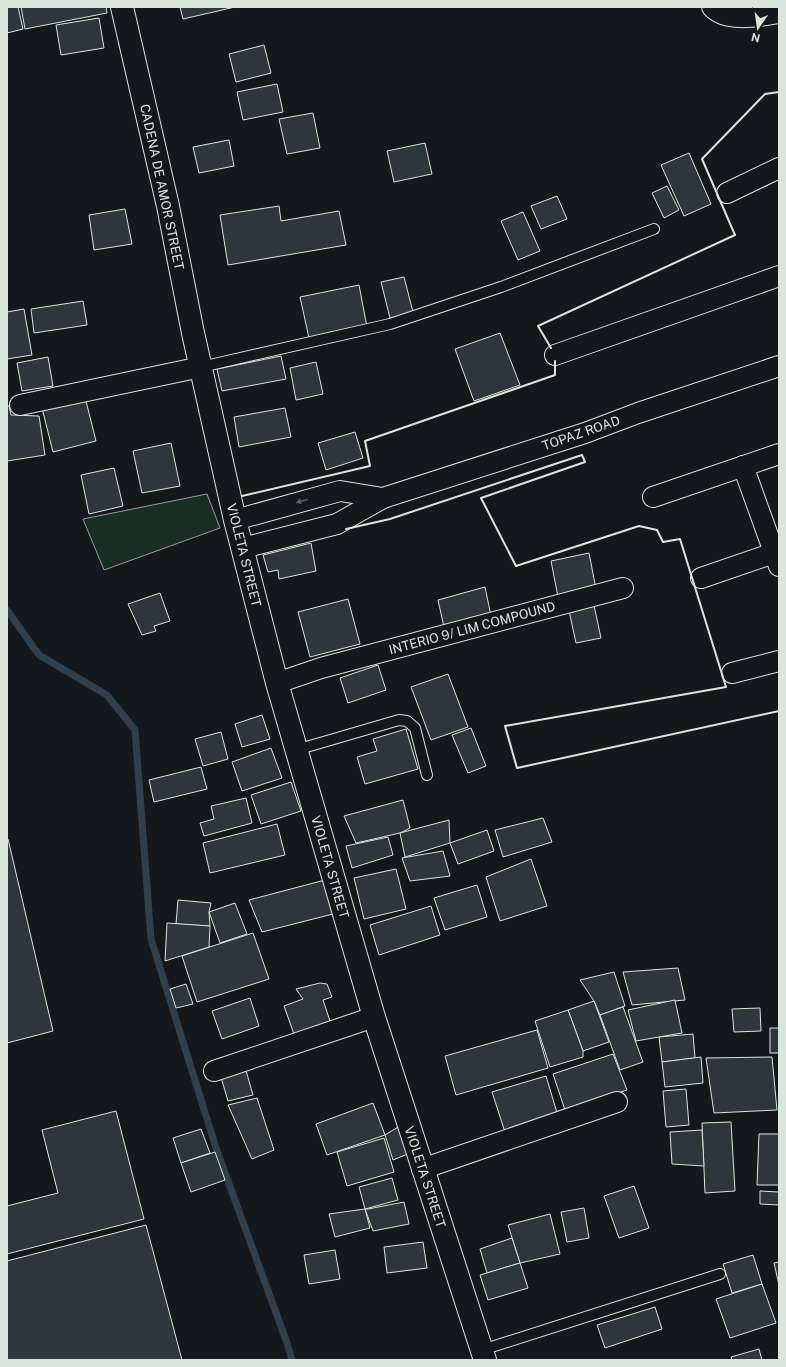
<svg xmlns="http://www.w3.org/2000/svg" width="786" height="1367" font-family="'Public Sans',sans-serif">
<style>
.green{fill:#1a2d24;stroke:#939e99}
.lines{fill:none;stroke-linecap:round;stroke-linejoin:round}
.stream{stroke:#2f3f4d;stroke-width:7}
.building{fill:#2c363c;stroke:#d8e6dc}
.service-casing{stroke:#d8e6dc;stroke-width:12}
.minor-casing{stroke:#d8e6dc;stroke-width:22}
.secondary-casing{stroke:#d8e6dc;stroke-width:24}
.service{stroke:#14181c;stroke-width:10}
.minor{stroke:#14181c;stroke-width:20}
.secondary{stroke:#14181c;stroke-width:22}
.wall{stroke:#d8e6dc;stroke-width:2}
.oneway{fill:#59605f}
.labels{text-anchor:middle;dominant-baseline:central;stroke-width:3;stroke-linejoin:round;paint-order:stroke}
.street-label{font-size:13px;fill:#d8e6dc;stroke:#14181c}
</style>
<rect width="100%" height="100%" fill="#14181c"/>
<!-- green -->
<polygon class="green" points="207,494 220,528 104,570 83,519"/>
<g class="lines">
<!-- stream -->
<polyline class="stream" points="7,610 39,655 107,695 135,730 151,939 217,1151 286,1340 292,1360"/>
</g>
<!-- building -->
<g class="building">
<polygon points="7,7 18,7 23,29 7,33"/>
<polygon points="21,7 106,7 107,13 25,29"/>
<polygon points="180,7 235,7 183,19"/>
<polygon points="99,18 104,48 61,55 56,25"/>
<polygon points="264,45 271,73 236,82 229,54"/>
<polygon points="277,84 283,112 243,120 237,92"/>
<polygon points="313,113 320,148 287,154 279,119"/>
<polygon points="229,140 234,166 199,173 193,147"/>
<polygon points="425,143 432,174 394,182 387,151"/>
<polygon points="689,153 711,204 684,216 661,165"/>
<polygon points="667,186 679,210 664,218 652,193"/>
<polygon points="557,196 567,219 541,229 531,206"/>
<polygon points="279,206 281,221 339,211 346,245 228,265 220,215"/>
<polygon points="125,209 132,244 94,250 89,215"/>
<polygon points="523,212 540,251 518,260 501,221"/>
<polygon points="404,277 413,312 390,318 381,282"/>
<polygon points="359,285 367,327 309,338 300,297"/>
<polygon points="83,301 87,325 34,333 31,309"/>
<polygon points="24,309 32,355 7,359 7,312"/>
<polygon points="500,333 520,385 474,401 455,349"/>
<polygon points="281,356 286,379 222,391 217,369"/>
<polygon points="48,357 53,386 22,391 17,363"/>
<polygon points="316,362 323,394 296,400 290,368"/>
<polygon points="85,397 96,441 53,452 42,408"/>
<polygon points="7,406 9,406 11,415 39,416 45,455 7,461"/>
<polygon points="285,408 291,437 239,447 234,417"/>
<polygon points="355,432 363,458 326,470 318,443"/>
<polygon points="171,443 180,486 142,493 133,451"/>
<polygon points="114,468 123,506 89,514 81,475"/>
<polygon points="311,543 316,571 279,579 278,570 268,572 263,555"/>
<polygon points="589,553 596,589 558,597 551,561"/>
<polygon points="485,587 491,616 444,627 438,600"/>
<polygon points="160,593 170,621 154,626 156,631 142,635 128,604"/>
<polygon points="348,599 360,644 310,657 298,612"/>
<polygon points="593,601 601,638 576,643 568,606"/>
<polygon points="378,665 386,690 348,703 340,678"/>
<polygon points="448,674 468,727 431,740 411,687"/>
<polygon points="262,715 270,739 242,747 235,724"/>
<polygon points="471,728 486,766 468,773 452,735"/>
<polygon points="406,729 418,769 365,784 357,757 377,751 373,739"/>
<polygon points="221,732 228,759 203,766 195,739"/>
<polygon points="271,748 282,778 242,791 232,762"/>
<polygon points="201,767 207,789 154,802 149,780"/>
<polygon points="291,782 301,811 261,824 251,795"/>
<polygon points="246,798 252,823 204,836 200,823 214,819 211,806"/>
<polygon points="403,800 410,828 400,833 356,843 344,816"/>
<polygon points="543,818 552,842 503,857 495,830"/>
<polygon points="449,820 450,843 405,857 400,833"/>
<polygon points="277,824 285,855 210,873 203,843"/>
<polygon points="487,830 494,851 458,864 450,843"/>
<polygon points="388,837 393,855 352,868 346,846"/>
<polygon points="7,839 8,839 53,1031 7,1043"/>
<polygon points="443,851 450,876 410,881 402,858"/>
<polygon points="531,859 547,906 500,921 486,877"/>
<polygon points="396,869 406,909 364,919 354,878"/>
<polygon points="325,880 333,914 262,932 249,900"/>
<polygon points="477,885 487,917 445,930 434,898"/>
<polygon points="178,900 211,903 209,912 210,926 176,924"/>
<polygon points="235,903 247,934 220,943 209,912"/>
<polygon points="431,906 440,935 379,955 370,925"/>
<polygon points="167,923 210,926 209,947 165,961"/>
<polygon points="253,933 269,979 197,1002 182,956"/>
<polygon points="678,968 685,1000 632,1005 623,972"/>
<polygon points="614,972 625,1006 600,1015 594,1001 580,980"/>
<polygon points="320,983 327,984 332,997 323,1000 330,1021 294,1034 284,1006 303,999 296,989"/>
<polygon points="186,984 193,1004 176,1008 170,989"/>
<polygon points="250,998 259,1026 222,1039 212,1011"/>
<polygon points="675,1000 682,1033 636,1041 628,1010"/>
<polygon points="594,1001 609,1042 583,1051 568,1010"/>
<polygon points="623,1007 643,1062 620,1070 600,1015"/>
<polygon points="760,1008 761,1031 734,1032 732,1009"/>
<polygon points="568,1010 583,1051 583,1057 550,1067 535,1021"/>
<rect x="770" y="1028" width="9" height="25"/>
<polygon points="537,1030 548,1068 456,1095 445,1056"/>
<polygon points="693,1034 695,1058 662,1062 659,1037"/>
<polygon points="613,1054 627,1090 565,1110 553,1074"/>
<polygon points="701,1057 703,1083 665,1087 662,1062"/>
<polygon points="772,1057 777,1110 714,1113 706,1058"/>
<polygon points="245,1067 253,1095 228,1101 220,1074"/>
<polygon points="546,1076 558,1116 505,1132 492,1092"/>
<polygon points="686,1089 689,1125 666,1127 663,1091"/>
<polygon points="257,1098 274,1150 252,1159 228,1105"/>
<polygon points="373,1103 385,1135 327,1155 316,1124"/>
<polygon points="116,1111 144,1219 7,1254 7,1206 58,1193 42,1130"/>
<polygon points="731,1122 735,1191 705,1193 702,1123"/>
<polygon points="398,1127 410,1153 393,1160 385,1135"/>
<polygon points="201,1129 210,1153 181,1163 173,1138"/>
<polygon points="702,1130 704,1166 672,1164 670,1132"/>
<polygon points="759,1134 779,1134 779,1185 757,1185"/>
<polygon points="384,1138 394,1172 347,1186 337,1152"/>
<polygon points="215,1152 225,1180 191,1192 181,1163"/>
<polygon points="392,1178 398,1200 365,1209 359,1187"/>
<polygon points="634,1186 649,1228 619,1238 604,1196"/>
<polygon points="760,1191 779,1192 779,1205 760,1204"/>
<polygon points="404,1202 409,1224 373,1231 365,1209 368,1209"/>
<polygon points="584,1208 589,1238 567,1242 561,1212"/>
<polygon points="365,1209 370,1228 335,1237 329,1214"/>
<polygon points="550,1214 560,1254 520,1263 508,1225"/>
<polygon points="146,1225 182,1360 7,1360 7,1261"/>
<polygon points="512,1238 520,1263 487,1273 480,1249"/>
<polygon points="423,1242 427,1268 387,1273 384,1247"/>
<polygon points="335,1250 340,1279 309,1284 304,1255"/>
<polygon points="753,1255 762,1284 732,1293 723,1264"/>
<polygon points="779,1262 779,1285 774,1263"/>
<polygon points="520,1263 528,1288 488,1300 480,1275"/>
<polygon points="762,1284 776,1323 730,1338 716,1299"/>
<polygon points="655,1307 662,1329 605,1348 597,1325"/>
<polygon points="759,1349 762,1360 732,1360 731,1357"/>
</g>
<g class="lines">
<defs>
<g id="service">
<polyline points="201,367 390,324 501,287 654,229"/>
<polyline points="296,750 399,720 407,721 415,728 427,775"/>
<polyline points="482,1350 720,1274"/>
</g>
<g id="minor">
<path d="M712 7C726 23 760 16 779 13"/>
<polyline points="727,193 779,168"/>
<polyline points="555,355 779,276"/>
<polyline points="20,405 201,367"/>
<polyline points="743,466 779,566"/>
<polyline points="653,497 779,454"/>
<polyline points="235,520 340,491 383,498"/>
<polyline points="243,548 337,524 383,498 585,433 638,413 779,366"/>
<polyline points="701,578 774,553"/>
<polyline points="732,673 779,661"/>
<polyline points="277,683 321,668 623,588"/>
<polyline points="214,1071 374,1017"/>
<polyline points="422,1169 617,1102"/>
</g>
<polyline id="secondary" points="122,7 168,206 193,333 235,520 277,683 374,1017 485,1360"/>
</defs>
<!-- service casing -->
<use href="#service" class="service-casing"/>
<!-- minor casing -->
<use href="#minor" class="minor-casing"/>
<!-- secondary casing -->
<use href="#secondary" class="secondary-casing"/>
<!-- service -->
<use href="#service" class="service"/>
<!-- minor -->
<use href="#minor" class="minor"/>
<!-- secondary -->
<use href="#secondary" class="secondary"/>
<!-- wall -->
<g class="wall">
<polyline points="551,348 538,326 735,235 702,159 765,94 779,92"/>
<polyline points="242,496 370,466 365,441 555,375 555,361"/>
<polyline points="346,529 390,519 582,455 585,462 481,498 516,566 639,526 657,530 663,542 680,539 726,687 505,726 517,768 779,711"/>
</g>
</g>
<!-- one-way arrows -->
<defs><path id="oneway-solid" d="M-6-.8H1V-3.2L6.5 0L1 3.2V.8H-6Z"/></defs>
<use class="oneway" href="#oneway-solid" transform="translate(302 501) rotate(165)"/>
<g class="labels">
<!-- street labels -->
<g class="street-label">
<text transform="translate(162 187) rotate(78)">CADENA DE AMOR STREET</text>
<text transform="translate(581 433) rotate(-19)">TOPAZ ROAD</text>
<text transform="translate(244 555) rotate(76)">VIOLETA STREET</text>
<text transform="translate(472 628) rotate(-15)">INTERIO 9/ LIM COMPOUND</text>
<text transform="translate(330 867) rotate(74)">VIOLETA STREET</text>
<text transform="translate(425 1177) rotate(72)">VIOLETA STREET</text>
</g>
</g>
<!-- border -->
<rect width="786" height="1367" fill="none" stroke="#d8e6dc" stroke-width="16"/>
<!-- north arrow -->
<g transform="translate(758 28) rotate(193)" stroke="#14181c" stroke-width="3" paint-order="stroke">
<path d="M0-3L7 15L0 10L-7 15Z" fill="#d8e6dc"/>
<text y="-6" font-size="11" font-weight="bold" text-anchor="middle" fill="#d8e6dc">N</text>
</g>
</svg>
